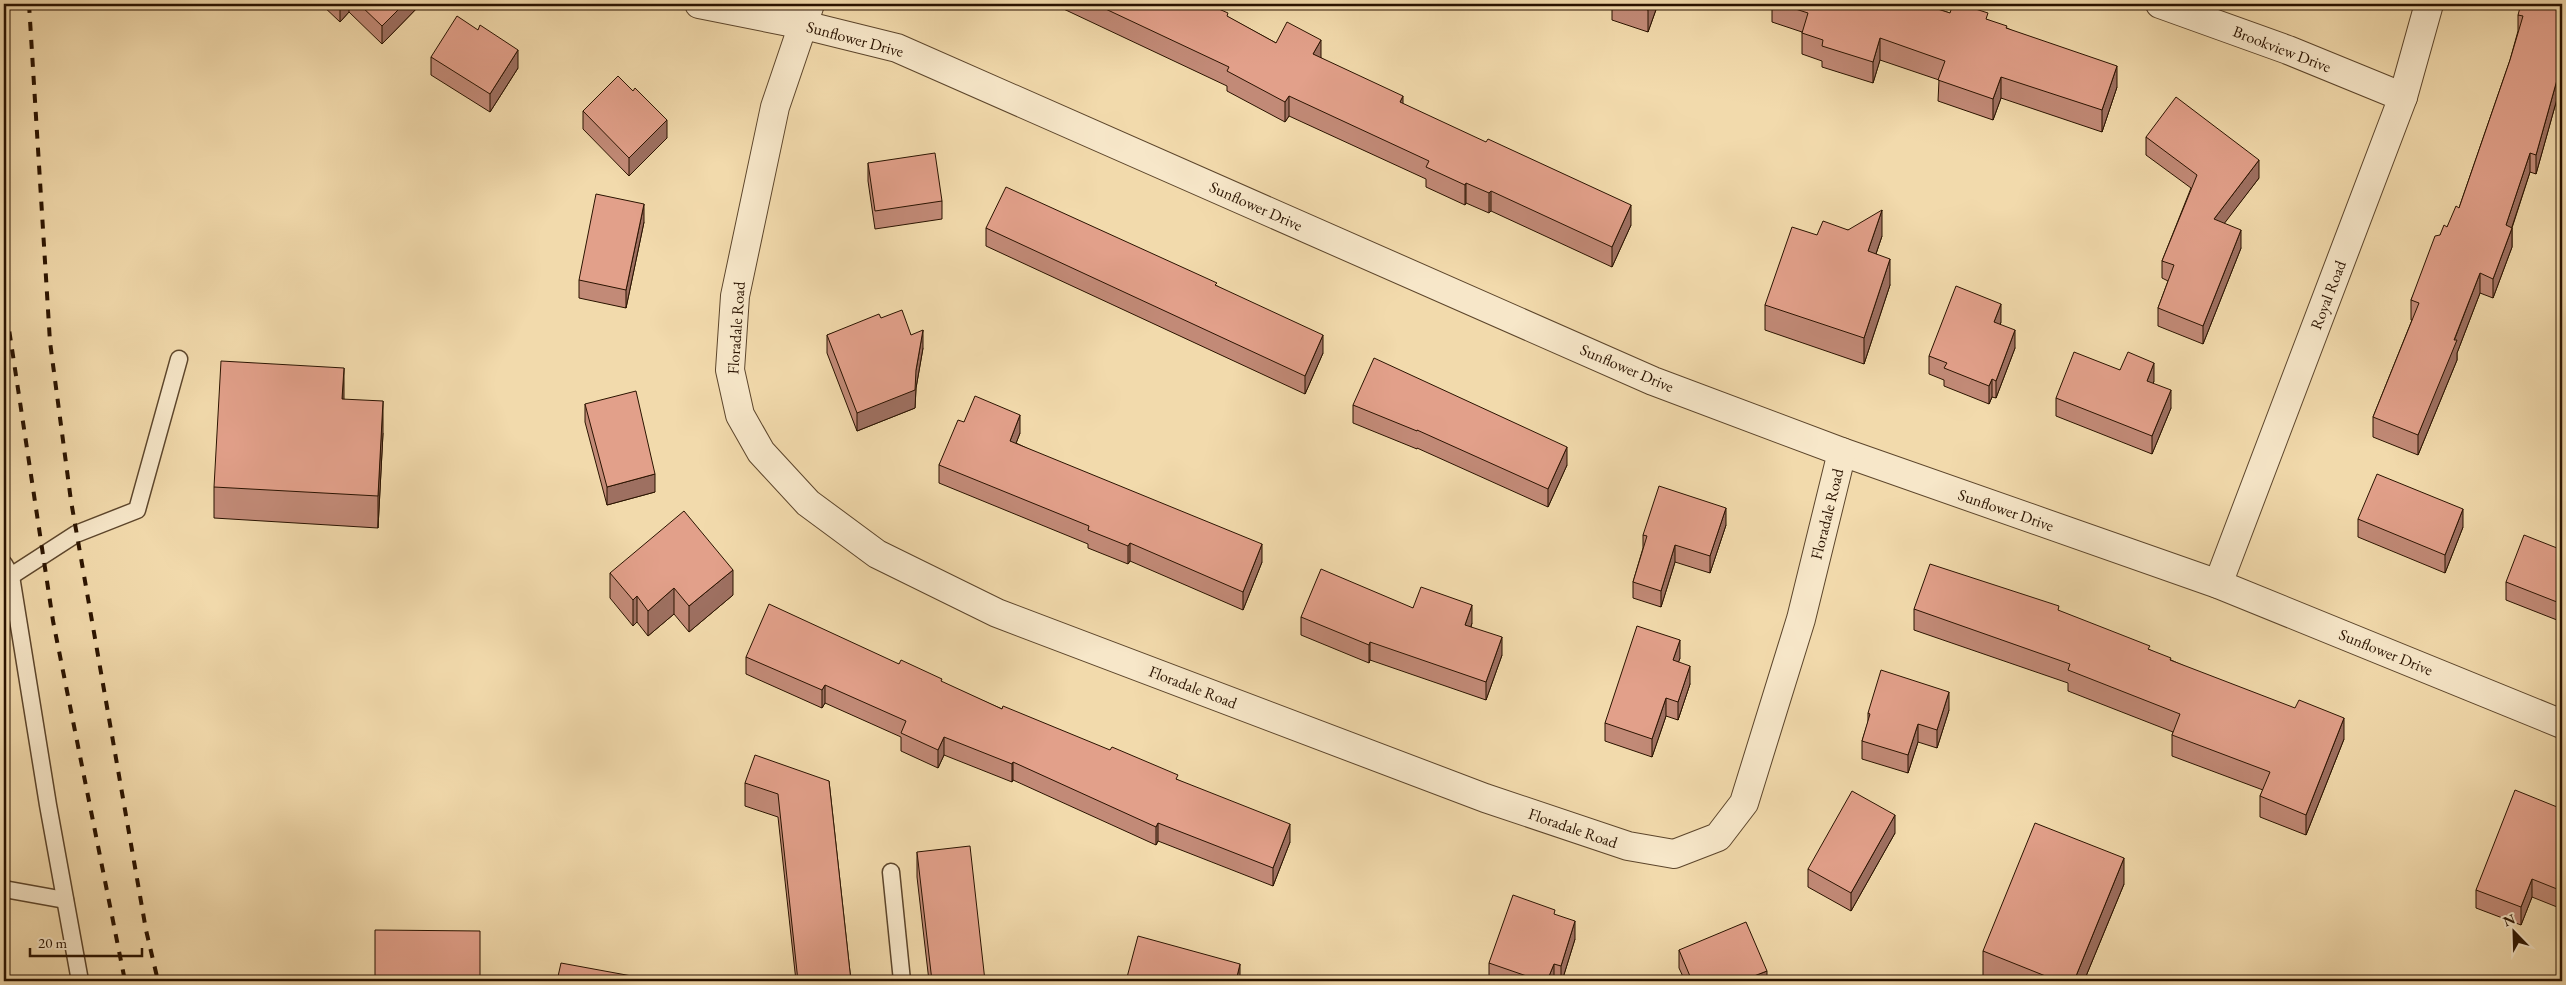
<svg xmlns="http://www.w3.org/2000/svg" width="2566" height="985" font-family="'EB Garamond',serif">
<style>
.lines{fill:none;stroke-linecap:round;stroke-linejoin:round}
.lane-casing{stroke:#5c452b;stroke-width:19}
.street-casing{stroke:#5c452b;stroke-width:30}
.lane{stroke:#f7e7c9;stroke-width:16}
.street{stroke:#f7e7c9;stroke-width:28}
.rail{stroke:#2a1300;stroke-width:4;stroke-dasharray:9 9;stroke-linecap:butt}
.wall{fill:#c28a77;stroke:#2a1300}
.shaded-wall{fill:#9e7061;stroke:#2a1300}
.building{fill:#e2a08a;stroke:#2a1300}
.labels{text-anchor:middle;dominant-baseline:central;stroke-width:4;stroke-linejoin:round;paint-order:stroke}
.street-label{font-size:16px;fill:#2a1300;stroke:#f7e7c9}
</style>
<rect width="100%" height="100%" fill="#f2daac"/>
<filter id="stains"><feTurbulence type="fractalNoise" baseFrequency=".004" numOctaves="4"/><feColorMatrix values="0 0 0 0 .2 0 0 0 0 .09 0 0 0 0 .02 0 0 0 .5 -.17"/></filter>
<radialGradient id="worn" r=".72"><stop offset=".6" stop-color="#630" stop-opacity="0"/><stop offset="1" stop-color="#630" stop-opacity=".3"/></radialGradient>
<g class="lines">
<defs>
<g id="lane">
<polyline points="4,564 11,576 48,805 80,981"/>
<polyline points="11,576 76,534 137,510 179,359"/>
<polyline points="891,872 902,981"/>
<polyline points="4,889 65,900"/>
</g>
<g id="street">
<polyline points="699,4 804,25 897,48 1653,381 1842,452 2218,584 2562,724"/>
<polyline points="810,4 775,107 735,296 730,370 740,415 761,452 808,503 877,554 997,613 1485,798 1628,846 1674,854 1718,837 1744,803 1801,619 1842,452"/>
<polyline points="2160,4 2288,50 2403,97"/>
<polyline points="2218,584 2403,97 2429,4"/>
</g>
</defs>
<!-- lane casing -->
<use href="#lane" class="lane-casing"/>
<!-- street casing -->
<use href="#street" class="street-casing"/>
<!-- lane -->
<use href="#lane" class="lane"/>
<!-- street -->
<use href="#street" class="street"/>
<!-- rail -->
<g class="rail">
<polyline points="29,4 50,342 71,501 146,930 158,981"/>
<polyline points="4,296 53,621 125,981"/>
</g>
</g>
<!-- wall -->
<g class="wall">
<polygon points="321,4 421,4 382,44 349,12 340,22"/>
<polygon points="1053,4 1222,4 1220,9 1228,17 1276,43 1321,58 1403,104 1631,225 1612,267 1491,211 1489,213 1466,203 1465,205 1426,187 1426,179 1289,116 1285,122 1227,91 1227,86"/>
<polygon points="1612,4 1658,4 1648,32 1612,20"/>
<polygon points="1772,4 1922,4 1950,13 1988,20 2007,28 2117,87 2102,132 2001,98 1993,120 1938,101 1939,80 1880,60 1873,83 1822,67 1822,61 1802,54 1802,32 1772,22"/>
<polygon points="2562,4 2562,81 2536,174 2530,172 2512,228 2512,247 2493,298 2480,293 2457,353 2457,360 2418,455 2373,437 2373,417 2412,320 2411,320 2411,300 2440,235 2447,227 2459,208 2510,60 2518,31 2518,15"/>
<polygon points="431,57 518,68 490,112 431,75"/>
<polygon points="633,91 667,138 629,176 583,129 583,111"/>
<polygon points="2146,137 2259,178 2224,223 2241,248 2203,344 2158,326 2158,308 2168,281 2162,278 2162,261 2191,188 2146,155"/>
<polygon points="868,163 942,201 942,219 875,229 868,181"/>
<polygon points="644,222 626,308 579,298 579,280"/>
<polygon points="986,228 1217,286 1323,353 1305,394 986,246"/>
<polygon points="1848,230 1882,236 1876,254 1890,285 1864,364 1765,330 1765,305 1817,235"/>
<polygon points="881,318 911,335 923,348 916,388 915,408 857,431 827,353 827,335"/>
<polygon points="2001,322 2000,324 2015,348 1996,398 1992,397 1989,404 1944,386 1944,380 1929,374 1929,356"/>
<polygon points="2120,370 2154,381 2153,383 2171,408 2152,454 2056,416 2056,398"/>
<polygon points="344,399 383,433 378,528 214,518 214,487"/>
<polygon points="585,404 655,492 607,505 585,422"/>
<polygon points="1353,405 1567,465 1548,507 1417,448 1417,449 1353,423"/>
<polygon points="964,422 1020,433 1016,443 1262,562 1243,610 1130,561 1128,564 1088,548 1088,544 939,483 939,465"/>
<polygon points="2358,519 2463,527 2445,573 2358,537"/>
<polygon points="1726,525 1710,573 1675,562 1661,607 1633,598 1633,582 1643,548 1643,535"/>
<polygon points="2562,550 2562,622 2506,600 2506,582"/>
<polygon points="610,573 733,595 689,632 674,614 648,636 637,622 633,626 610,598"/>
<polygon points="1413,608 1472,623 1471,627 1502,655 1486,700 1370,660 1369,663 1301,635 1301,617"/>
<polygon points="1914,609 2059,611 2150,650 2171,660 2344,739 2306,835 2260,817 2260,796 2263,790 2172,756 2172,735 2173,732 2068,691 2068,683 1914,630"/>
<polygon points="746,657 899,664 1002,709 1178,780 1290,842 1273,886 1158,841 1156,845 1013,780 1012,782 944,755 938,768 901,751 901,737 825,703 822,708 746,674"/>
<polygon points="1680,658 1678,662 1690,684 1678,720 1666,716 1652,757 1605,741 1605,723"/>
<polygon points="1949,710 1937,748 1918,742 1908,773 1862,759 1862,741 1868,722 1868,713"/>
<polygon points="829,781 851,981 796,981 778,817 745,806 745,783"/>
<polygon points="2562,809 2562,909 2532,897 2521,925 2476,908 2476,890"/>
<polygon points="1895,833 1851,911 1808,887 1808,869"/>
<polygon points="917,852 985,981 929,981 917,877"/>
<polygon points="2124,884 2084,981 1995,981 1983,977 1983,951"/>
<polygon points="1575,939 1562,981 1489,981 1489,963"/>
<polygon points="1679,950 1767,981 1685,981 1679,968"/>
</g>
<!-- shaded-wall -->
<g class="shaded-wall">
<polygon points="340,4 349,4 349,12 340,22"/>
<polygon points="404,4 421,4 382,44 382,26"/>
<polygon points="1213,4 1222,4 1212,26 1212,6"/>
<polygon points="1650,4 1658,4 1648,32 1648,10"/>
<polygon points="1880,38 1880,60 1873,83 1873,62"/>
<polygon points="1321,40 1321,60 1313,54"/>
<polygon points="518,50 518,68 490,112 490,94"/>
<polygon points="2562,62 2562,81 2536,174 2536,155"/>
<polygon points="2117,66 2117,87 2102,132 2102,110"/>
<polygon points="2001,77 2001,98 1993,120 1993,99"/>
<polygon points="1289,96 1289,116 1285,122 1285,102"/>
<polygon points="1403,96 1403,116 1400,102"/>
<polygon points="667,120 667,138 629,176 629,158"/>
<polygon points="2530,153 2530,172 2506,245 2506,225"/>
<polygon points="2259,160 2259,178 2214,237 2214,219"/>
<polygon points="1466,183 1466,203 1465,205 1465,185"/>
<polygon points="1491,191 1491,211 1489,213 1489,193"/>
<polygon points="644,204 644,222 626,308 626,290"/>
<polygon points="1631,205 1631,225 1612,267 1612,247"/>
<polygon points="1882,210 1882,236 1868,277 1868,251"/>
<polygon points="2512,228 2512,247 2493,298 2493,279"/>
<polygon points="2241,230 2241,248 2203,344 2203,326"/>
<polygon points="1890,259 1890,285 1864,364 1864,338"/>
<polygon points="2480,273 2480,293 2457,353 2457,360 2418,455 2418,435"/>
<polygon points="2001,304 2001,322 1994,340 1994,322"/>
<polygon points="923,330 923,348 916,388 915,408 857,431 857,413 916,370"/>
<polygon points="2015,330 2015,348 1996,398 1996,381"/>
<polygon points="1323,335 1323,353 1305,394 1305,376"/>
<polygon points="2154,363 2154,381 2147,399 2147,381"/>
<polygon points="344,368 344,400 342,399"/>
<polygon points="1992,379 1992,397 1989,404 1989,386"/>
<polygon points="2171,390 2171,408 2152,454 2152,436"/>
<polygon points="383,401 383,433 378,528 378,496"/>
<polygon points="1020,415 1020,433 1010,459 1010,441"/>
<polygon points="1567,447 1567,465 1548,507 1548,489"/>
<polygon points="655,474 655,492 607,505 607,487"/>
<polygon points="1726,508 1726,525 1710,573 1710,556"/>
<polygon points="2463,509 2463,527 2445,573 2445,555"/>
<polygon points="1130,543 1130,561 1128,564 1128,546"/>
<polygon points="1262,544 1262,562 1243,610 1243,592"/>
<polygon points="1675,545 1675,562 1661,607 1661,591"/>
<polygon points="733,570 733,595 689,632 689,606"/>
<polygon points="674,588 674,614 648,636 648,611"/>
<polygon points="637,596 637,622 633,626 633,600"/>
<polygon points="1472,605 1472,623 1465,643 1465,625"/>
<polygon points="1502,637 1502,655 1486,700 1486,682"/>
<polygon points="1680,640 1680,658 1673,678 1673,660"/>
<polygon points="1370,642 1370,660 1369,663 1369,645"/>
<polygon points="1690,666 1690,684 1678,720 1678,702"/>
<polygon points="825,685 825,703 822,708 822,690"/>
<polygon points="1949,692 1949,710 1937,748 1937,730"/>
<polygon points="1666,698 1666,716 1652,757 1652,739"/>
<polygon points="2344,718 2344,739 2306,835 2306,815"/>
<polygon points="1918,724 1918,742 1908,773 1908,755"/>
<polygon points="944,737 944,755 938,768 938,750"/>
<polygon points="1013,762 1013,780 1012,782 1012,764"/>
<polygon points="1895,815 1895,833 1851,911 1851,893"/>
<polygon points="1158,823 1158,841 1156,845 1156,827"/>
<polygon points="1290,824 1290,842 1273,886 1273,868"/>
<polygon points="2124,858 2124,884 2084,981 2074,981"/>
<polygon points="2532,879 2532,897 2521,925 2521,907"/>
<polygon points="1575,921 1575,939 1562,981 1561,981 1561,966"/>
<polygon points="1240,964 1240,981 1236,981"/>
<polygon points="1554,964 1554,981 1547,981"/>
<polygon points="1767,971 1767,981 1741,981"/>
</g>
<!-- building -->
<g class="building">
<polygon points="359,4 404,4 382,26"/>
<polygon points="1095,4 1213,4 1212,6 1228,13 1227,16 1276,43 1287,22 1321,40 1313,54 1403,96 1400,102 1486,142 1488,139 1631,205 1612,247 1491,191 1489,193 1466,183 1465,185 1426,167 1429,161 1289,96 1285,102 1227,71 1229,67"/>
<polygon points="1630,4 1650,4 1648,10"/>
<polygon points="1780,4 1922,4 1950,13 1953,4 1960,4 1988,13 1986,19 2007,26 2006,28 2117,66 2102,110 2001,77 1993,99 1938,80 1945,61 1880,38 1873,62 1822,46 1823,40 1802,33 1808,13"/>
<polygon points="2521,4 2562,4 2562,62 2536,155 2530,153 2506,225 2512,228 2493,279 2480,273 2454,340 2457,340 2418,435 2373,417 2419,303 2411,300 2435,236 2440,235 2444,225 2447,227 2456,206 2459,208 2510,60 2523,16 2518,15"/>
<polygon points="457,16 478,30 480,25 518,50 490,94 431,57"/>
<polygon points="618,76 633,91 635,88 667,120 629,158 583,111"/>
<polygon points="2176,97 2259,160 2214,219 2241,230 2203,326 2158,308 2174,265 2162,261 2197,175 2146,137"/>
<polygon points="935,153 942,201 875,211 868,163"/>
<polygon points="1006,187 1217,283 1215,285 1323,335 1305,376 986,228"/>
<polygon points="596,194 644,204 626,290 579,280"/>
<polygon points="1882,210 1868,251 1890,259 1864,338 1765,305 1792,227 1817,235 1823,221 1848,230"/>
<polygon points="1956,286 2001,304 1994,322 2015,330 1996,381 1992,379 1989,386 1944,368 1947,363 1929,356"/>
<polygon points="902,310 911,335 923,330 916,370 915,390 857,413 827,335 879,314 881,318"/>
<polygon points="2074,352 2120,370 2128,352 2154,363 2147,381 2171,390 2152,436 2056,398"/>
<polygon points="1374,358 1567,447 1548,489 1417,430 1417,431 1353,405"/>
<polygon points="221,361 344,368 342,399 383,401 378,496 214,487"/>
<polygon points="636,391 655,474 607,487 585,404"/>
<polygon points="975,396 1020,415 1010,441 1262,544 1243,592 1130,543 1128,546 1088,530 1089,526 939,465 958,420 964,422"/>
<polygon points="2377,474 2463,509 2445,555 2358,519"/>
<polygon points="1659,486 1726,508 1710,556 1675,545 1661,591 1633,582 1647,536 1643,535"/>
<polygon points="684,511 733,570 689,606 674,588 648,611 637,596 633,600 610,573"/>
<polygon points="2524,535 2562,550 2562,604 2506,582"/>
<polygon points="1930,564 2059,606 2058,610 2150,646 2148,649 2171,658 2170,660 2295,708 2299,700 2344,718 2306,815 2260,796 2270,772 2172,735 2180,714 2068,670 2070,664 1914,609"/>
<polygon points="1321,569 1413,608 1421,587 1472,605 1465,625 1502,637 1486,682 1370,642 1369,645 1301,617"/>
<polygon points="769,604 899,664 901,660 942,679 941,681 1002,709 1003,706 1110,750 1112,747 1178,775 1176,779 1290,824 1273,868 1158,823 1156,827 1013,762 1012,764 944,737 938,750 901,733 906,721 825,685 822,690 746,657"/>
<polygon points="1637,626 1680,640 1673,660 1690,666 1678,702 1666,698 1652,739 1605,723"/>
<polygon points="1881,670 1949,692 1937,730 1918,724 1908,755 1862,741 1870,714 1868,713"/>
<polygon points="755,755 829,781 851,981 798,981 778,794 745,783"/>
<polygon points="2515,790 2562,809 2562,891 2532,879 2521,907 2476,890"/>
<polygon points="1852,791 1895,815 1851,893 1808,869"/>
<polygon points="2035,823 2124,858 2074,981 2058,981 1983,951"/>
<polygon points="970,846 985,981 932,981 917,852"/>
<polygon points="1513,895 1555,910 1554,914 1575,921 1561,966 1554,964 1547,981 1541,981 1489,963"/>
<polygon points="1746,922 1767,971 1741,981 1692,981 1679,950"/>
<polygon points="375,930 480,931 480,981 375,981"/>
<polygon points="1138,936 1240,964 1236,981 1126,981"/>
<polygon points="561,963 659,981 557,981"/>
</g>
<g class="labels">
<!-- street labels -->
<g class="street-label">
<text transform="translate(855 39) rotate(15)">Sunflower Drive</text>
<text transform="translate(2282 49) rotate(21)">Brookview Drive</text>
<text transform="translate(1256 206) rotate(24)">Sunflower Drive</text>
<text transform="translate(2328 295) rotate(-69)">Royal Road</text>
<text transform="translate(736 328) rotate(-86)">Floradale Road</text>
<text transform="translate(1627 368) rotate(23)">Sunflower Drive</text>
<text transform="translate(2006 510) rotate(19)">Sunflower Drive</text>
<text transform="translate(1827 514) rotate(-76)">Floradale Road</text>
<text transform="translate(2386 652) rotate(22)">Sunflower Drive</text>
<text transform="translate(1193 687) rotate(21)">Floradale Road</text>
<text transform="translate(1573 828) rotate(19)">Floradale Road</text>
</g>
</g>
<!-- margin -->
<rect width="2566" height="985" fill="none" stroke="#f2daac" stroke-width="20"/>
<rect x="5" y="5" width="2556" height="975" fill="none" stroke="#2a1300" stroke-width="2.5"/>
<rect x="10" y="10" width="2546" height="965" fill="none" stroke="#2a1300"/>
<!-- north arrow -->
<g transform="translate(2514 932) rotate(337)" stroke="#f7e7c9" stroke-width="4" paint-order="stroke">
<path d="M0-4L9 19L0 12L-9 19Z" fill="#2a1300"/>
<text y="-8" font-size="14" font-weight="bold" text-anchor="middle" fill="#2a1300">N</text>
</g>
<!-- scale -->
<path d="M30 948v8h112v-8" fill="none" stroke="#2a1300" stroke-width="2.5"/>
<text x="38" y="948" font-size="15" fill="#2a1300" stroke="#f7e7c9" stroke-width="4" paint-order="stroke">20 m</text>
<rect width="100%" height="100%" filter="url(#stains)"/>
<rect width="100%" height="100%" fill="url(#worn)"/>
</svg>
